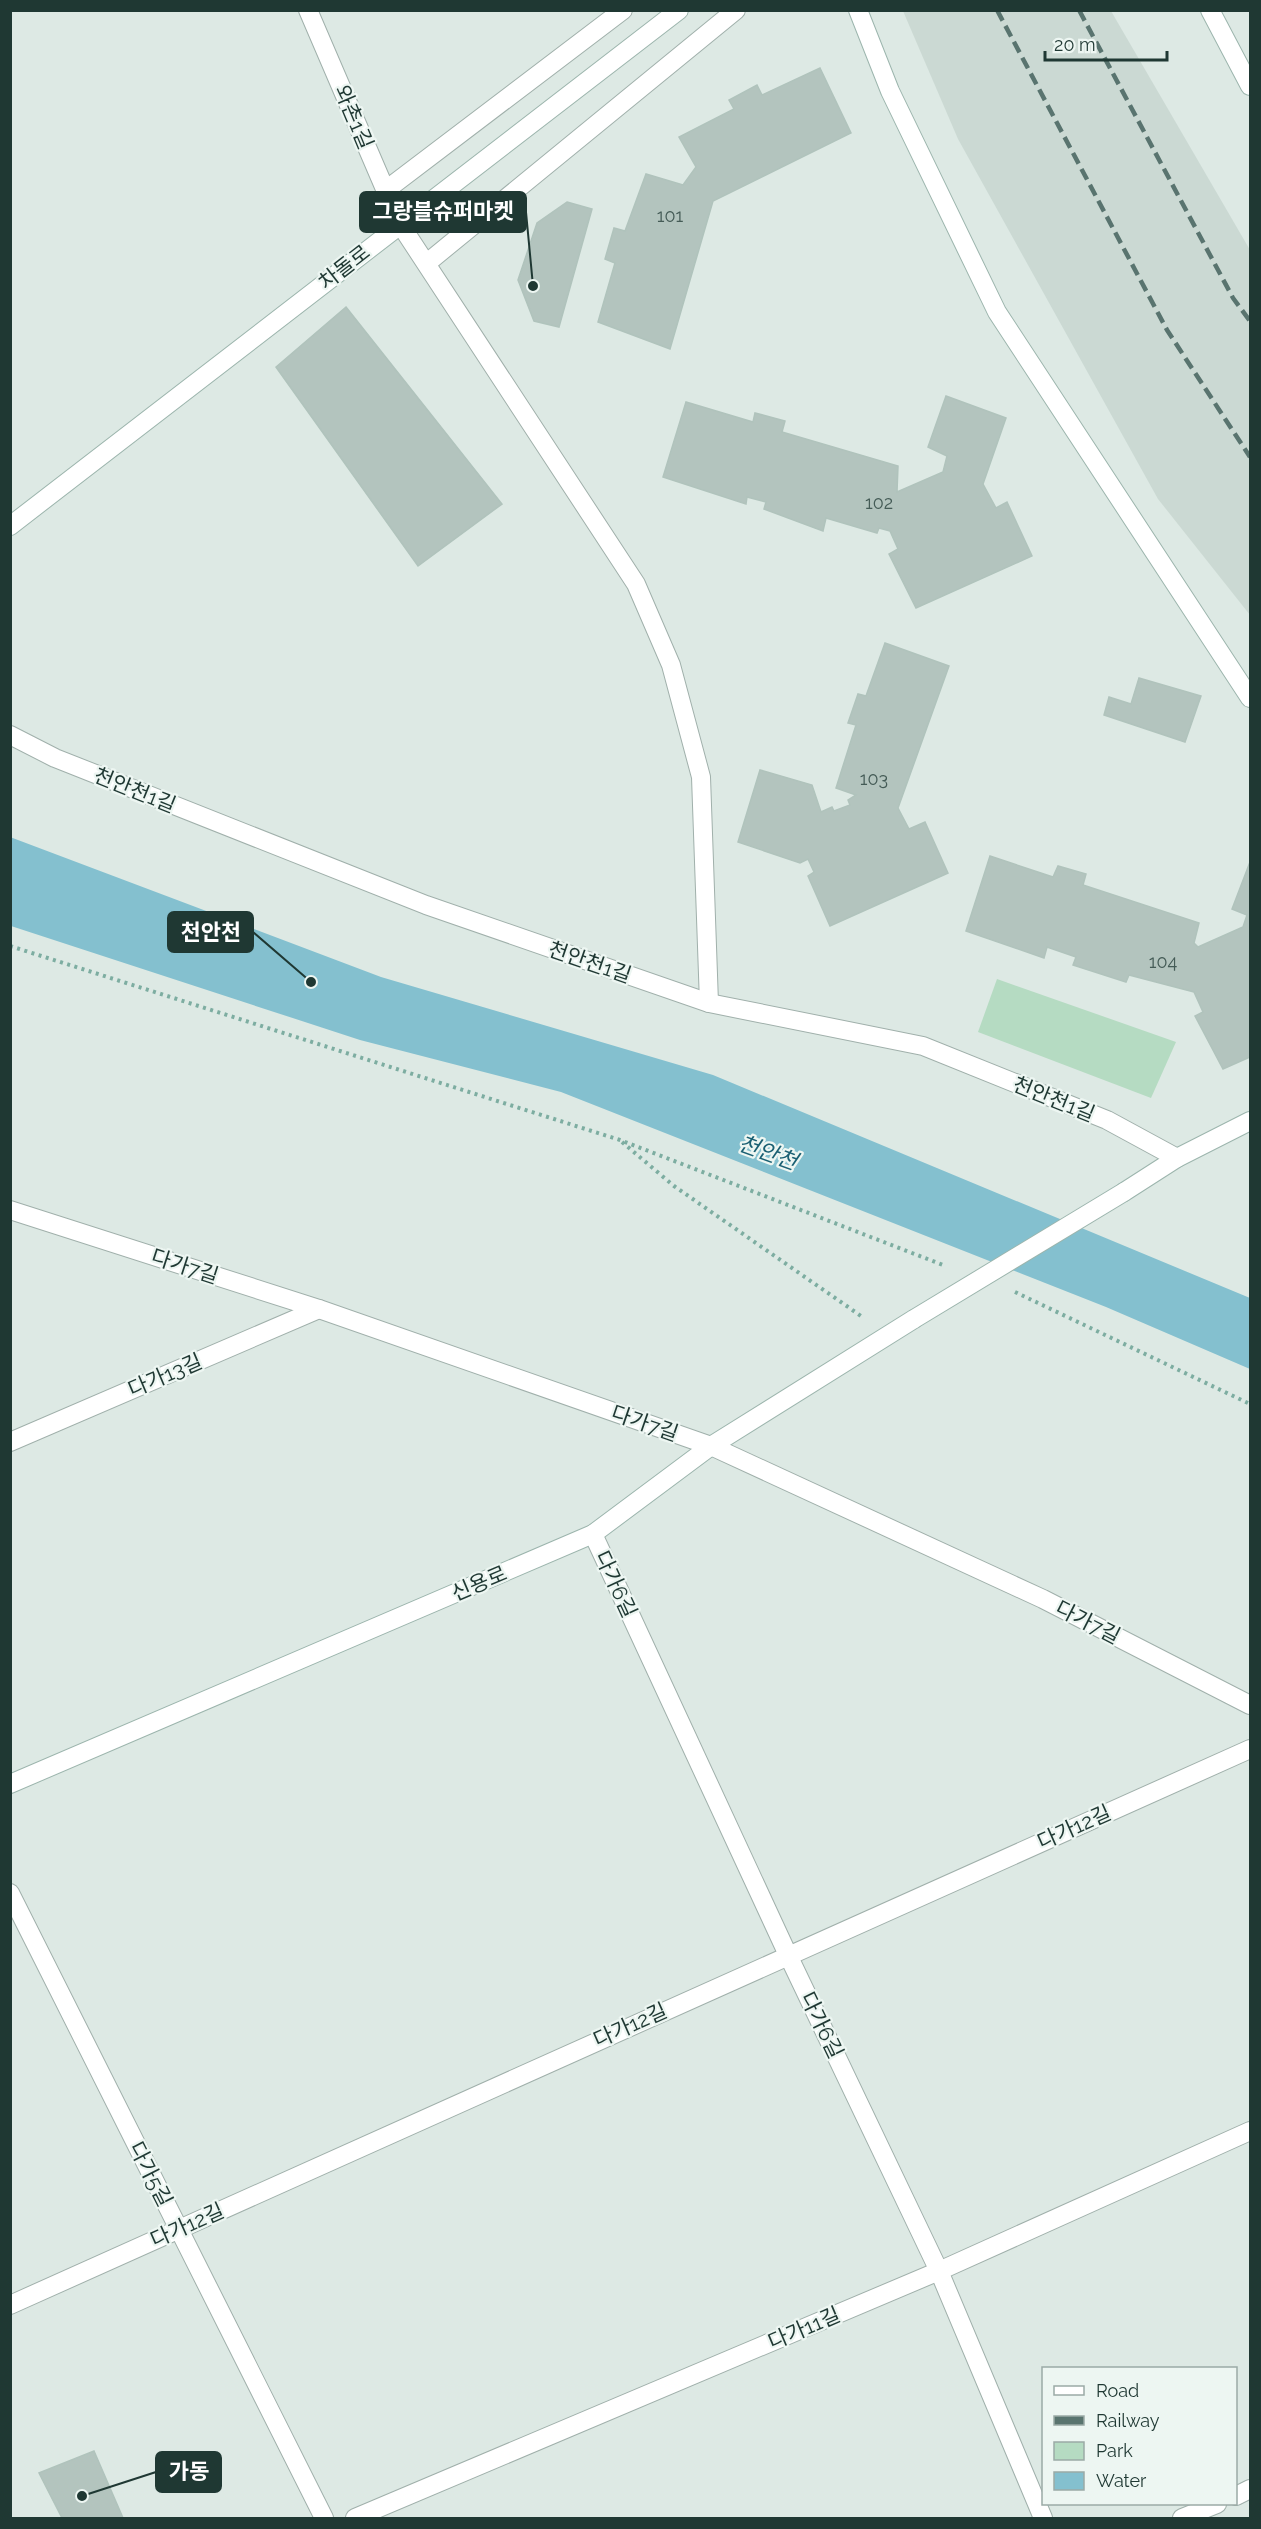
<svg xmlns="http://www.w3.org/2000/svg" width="1261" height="2529" font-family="Raleway,'Noto Sans KR',sans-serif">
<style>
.built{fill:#cbd9d3}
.green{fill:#b5dbc2}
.water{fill:#84c0cf}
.building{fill:#b3c4be;stroke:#b0c3bc;stroke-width:1.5}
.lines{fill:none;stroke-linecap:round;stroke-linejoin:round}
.street-casing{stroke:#a0b0ab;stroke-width:20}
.secondary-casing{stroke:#9cb5ad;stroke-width:20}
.path{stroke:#7dada1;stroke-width:4;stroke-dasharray:3 4.5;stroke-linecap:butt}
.street{stroke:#fff;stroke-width:18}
.secondary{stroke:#fff;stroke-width:18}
.rail{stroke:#59746f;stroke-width:4.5;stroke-dasharray:12 6;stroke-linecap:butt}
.secondary-bridge-casing{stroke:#9cb5ad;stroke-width:20;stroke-linecap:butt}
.secondary-bridge{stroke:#fff;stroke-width:18}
.labels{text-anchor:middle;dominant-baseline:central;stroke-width:4.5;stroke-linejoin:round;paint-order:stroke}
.number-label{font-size:18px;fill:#445b56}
.street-label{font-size:21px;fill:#1f3833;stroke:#edf6f2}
.water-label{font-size:22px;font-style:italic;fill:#1a6073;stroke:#edf6f2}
.leader{fill:none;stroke:#1f3833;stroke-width:2}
.callout-dot{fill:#1f3833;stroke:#edf6f2;stroke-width:2}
.callout{fill:#1f3833;stroke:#1f3833;stroke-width:2}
.callout-label{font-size:22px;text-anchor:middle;font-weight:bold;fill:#fff}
</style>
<rect width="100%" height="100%" fill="#dde9e4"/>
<!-- built -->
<polygon class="built" points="903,11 1111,11 1250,250 1250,615 1158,499 958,139"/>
<!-- green -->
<polygon class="green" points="997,979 1176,1042 1151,1098 978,1032"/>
<!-- water -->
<polygon class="water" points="10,837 381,977 713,1075 1250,1298 1250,1369 1106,1307 561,1092 360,1040 11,926"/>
<!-- building -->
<g class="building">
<polygon points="820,68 851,133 713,201 670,349 598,322 615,263 605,259 614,228 625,231 646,174 683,185 696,167 679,137 734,109 729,100 757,85 762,95"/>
<polygon points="567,202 592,209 559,327 534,321 518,280 537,223"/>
<polygon points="346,307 502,504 418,566 276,367"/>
<polygon points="946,396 1006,418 983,484 996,508 1007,502 1032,556 916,608 889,554 898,549 890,531 879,528 877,533 826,518 823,531 764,509 766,502 747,497 746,504 663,477 686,402 753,422 755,413 785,421 782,432 898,466 897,492 943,472 947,456 928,447"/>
<polygon points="885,643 949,666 898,808 909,829 925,822 948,873 830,926 808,876 814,872 808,859 800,863 738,842 760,770 812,785 821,812 832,807 834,811 850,805 848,800 856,795 836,788 856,725 848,723 858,694 866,696"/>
<polygon points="1139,678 1201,696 1185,742 1104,715 1109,697 1131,704"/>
<polygon points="990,856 1053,877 1058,866 1086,874 1083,885 1199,923 1194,943 1198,947 1243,927 1247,915 1232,909 1250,862 1250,1057 1223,1069 1195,1016 1203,1012 1194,992 1129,975 1126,982 1073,965 1076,957 1047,947 1044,958 966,931"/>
<polygon points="94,2451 123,2518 62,2518 39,2473"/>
</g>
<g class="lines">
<defs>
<g id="street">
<polyline points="308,10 400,224 636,584 671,665 701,777 709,1003"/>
<polyline points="386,190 623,10"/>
<polyline points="427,263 736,10"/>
<polyline points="10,735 55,758 426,905 709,1003 923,1046 1107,1120 1177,1158"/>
<polyline points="10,1210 319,1309 711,1446 1043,1599 1250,1705"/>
<polyline points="10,1442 319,1309"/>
<polyline points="593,1534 788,1955 939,2271 1043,2518"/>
<polyline points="10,1893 324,2518"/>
<polyline points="10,2305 1250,1749"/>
<polyline points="1236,2496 1250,2489"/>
<polyline points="355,2518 939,2271 1250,2131"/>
<polyline points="1182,2518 1217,2504"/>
</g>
<g id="secondary">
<polyline points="858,10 890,91 997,312 1250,698"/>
<polyline points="1210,10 1250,86"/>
<polyline points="10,526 679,10"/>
<polyline points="1124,1192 1177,1158 1250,1121"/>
<polyline points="10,1784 593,1534 711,1446 914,1319"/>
</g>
</defs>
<!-- street casing -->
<use href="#street" class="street-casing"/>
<!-- secondary casing -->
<use href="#secondary" class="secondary-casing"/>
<!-- path -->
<g class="path">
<polyline points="10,946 620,1140 943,1265"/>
<polyline points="622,1142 674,1186 861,1316"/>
<polyline points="1015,1292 1250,1404"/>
</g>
<!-- street -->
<use href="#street" class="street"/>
<!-- secondary -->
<use href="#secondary" class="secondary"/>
<!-- rail -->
<g class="rail">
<polyline points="997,10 1167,330 1250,457"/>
<polyline points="1079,10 1233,298 1250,321"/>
</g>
<defs>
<polyline id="secondary-bridge" points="914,1319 1124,1192"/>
</defs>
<!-- secondary-bridge casing -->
<use href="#secondary-bridge" class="secondary-bridge-casing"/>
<!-- secondary-bridge -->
<use href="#secondary-bridge" class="secondary-bridge"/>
</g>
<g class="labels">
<!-- number labels -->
<g class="number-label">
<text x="670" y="215">101</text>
<text x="879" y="502">102</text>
<text x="874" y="778">103</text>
<text x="1163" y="961">104</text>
</g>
<!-- street labels -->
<g class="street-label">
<text transform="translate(354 117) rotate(67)">와촌1길</text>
<text transform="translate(344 267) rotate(-38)">차돌로</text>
<text transform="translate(135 790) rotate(22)">천안천1길</text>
<text transform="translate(590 962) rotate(19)">천안천1길</text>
<text transform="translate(1054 1099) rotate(22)">천안천1길</text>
<text transform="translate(185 1266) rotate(18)">다가7길</text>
<text transform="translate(165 1375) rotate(-23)">다가13길</text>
<text transform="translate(645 1423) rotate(19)">다가7길</text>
<text transform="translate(479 1583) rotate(-23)">신용로</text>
<text transform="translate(616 1584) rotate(65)">다가6길</text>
<text transform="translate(1088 1622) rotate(27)">다가7길</text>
<text transform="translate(1074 1827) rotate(-24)">다가12길</text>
<text transform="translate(630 2025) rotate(-24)">다가12길</text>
<text transform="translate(822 2025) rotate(64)">다가6길</text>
<text transform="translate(151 2174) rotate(63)">다가5길</text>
<text transform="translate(187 2225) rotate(-24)">다가12길</text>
<text transform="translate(804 2328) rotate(-23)">다가11길</text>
</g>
<!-- water labels -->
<g class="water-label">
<text transform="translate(768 1152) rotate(20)">천안천</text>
</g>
</g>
<!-- callouts -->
<path class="leader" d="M533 286L526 212M311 982L253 932M82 2496L156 2472"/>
<g class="callout-dot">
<circle cx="533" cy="286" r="6"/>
<circle cx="311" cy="982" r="6"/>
<circle cx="82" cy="2496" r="6"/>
</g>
<g class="callout">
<rect x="360" y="192" width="166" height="40" rx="6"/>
<rect x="168" y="912" width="85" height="40" rx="6"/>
<rect x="156" y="2452" width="65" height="40" rx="6"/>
</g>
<g class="callout-label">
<text x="443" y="219">그랑블슈퍼마켓</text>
<text x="211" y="940">천안천</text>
<text x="189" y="2479">가동</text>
</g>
<!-- border -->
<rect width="1261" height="2529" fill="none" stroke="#1f3833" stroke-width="24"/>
<!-- legend -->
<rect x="1042" y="2367" width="195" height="138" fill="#edf6f2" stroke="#9baaa6" stroke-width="1.5"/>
<rect x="1054" y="2386" width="30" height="9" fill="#ffffff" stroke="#9baaa6" stroke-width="1.5"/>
<text x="1096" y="2397" font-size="18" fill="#1f3833">Road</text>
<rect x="1054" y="2416" width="30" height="9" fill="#59746f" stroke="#9baaa6" stroke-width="1.5"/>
<text x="1096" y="2427" font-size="18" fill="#1f3833">Railway</text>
<rect x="1054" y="2442" width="30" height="18" fill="#b5dbc2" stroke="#9baaa6" stroke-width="1.5"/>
<text x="1096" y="2457" font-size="18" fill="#1f3833">Park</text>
<rect x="1054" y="2472" width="30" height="18" fill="#84c0cf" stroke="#9baaa6" stroke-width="1.5"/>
<text x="1096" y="2487" font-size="18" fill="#1f3833">Water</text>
<!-- scale -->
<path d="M1045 51v9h122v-9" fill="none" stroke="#1f3833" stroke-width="3"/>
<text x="1054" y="51" font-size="18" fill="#1f3833" stroke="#edf6f2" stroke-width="4.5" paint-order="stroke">20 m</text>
</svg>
